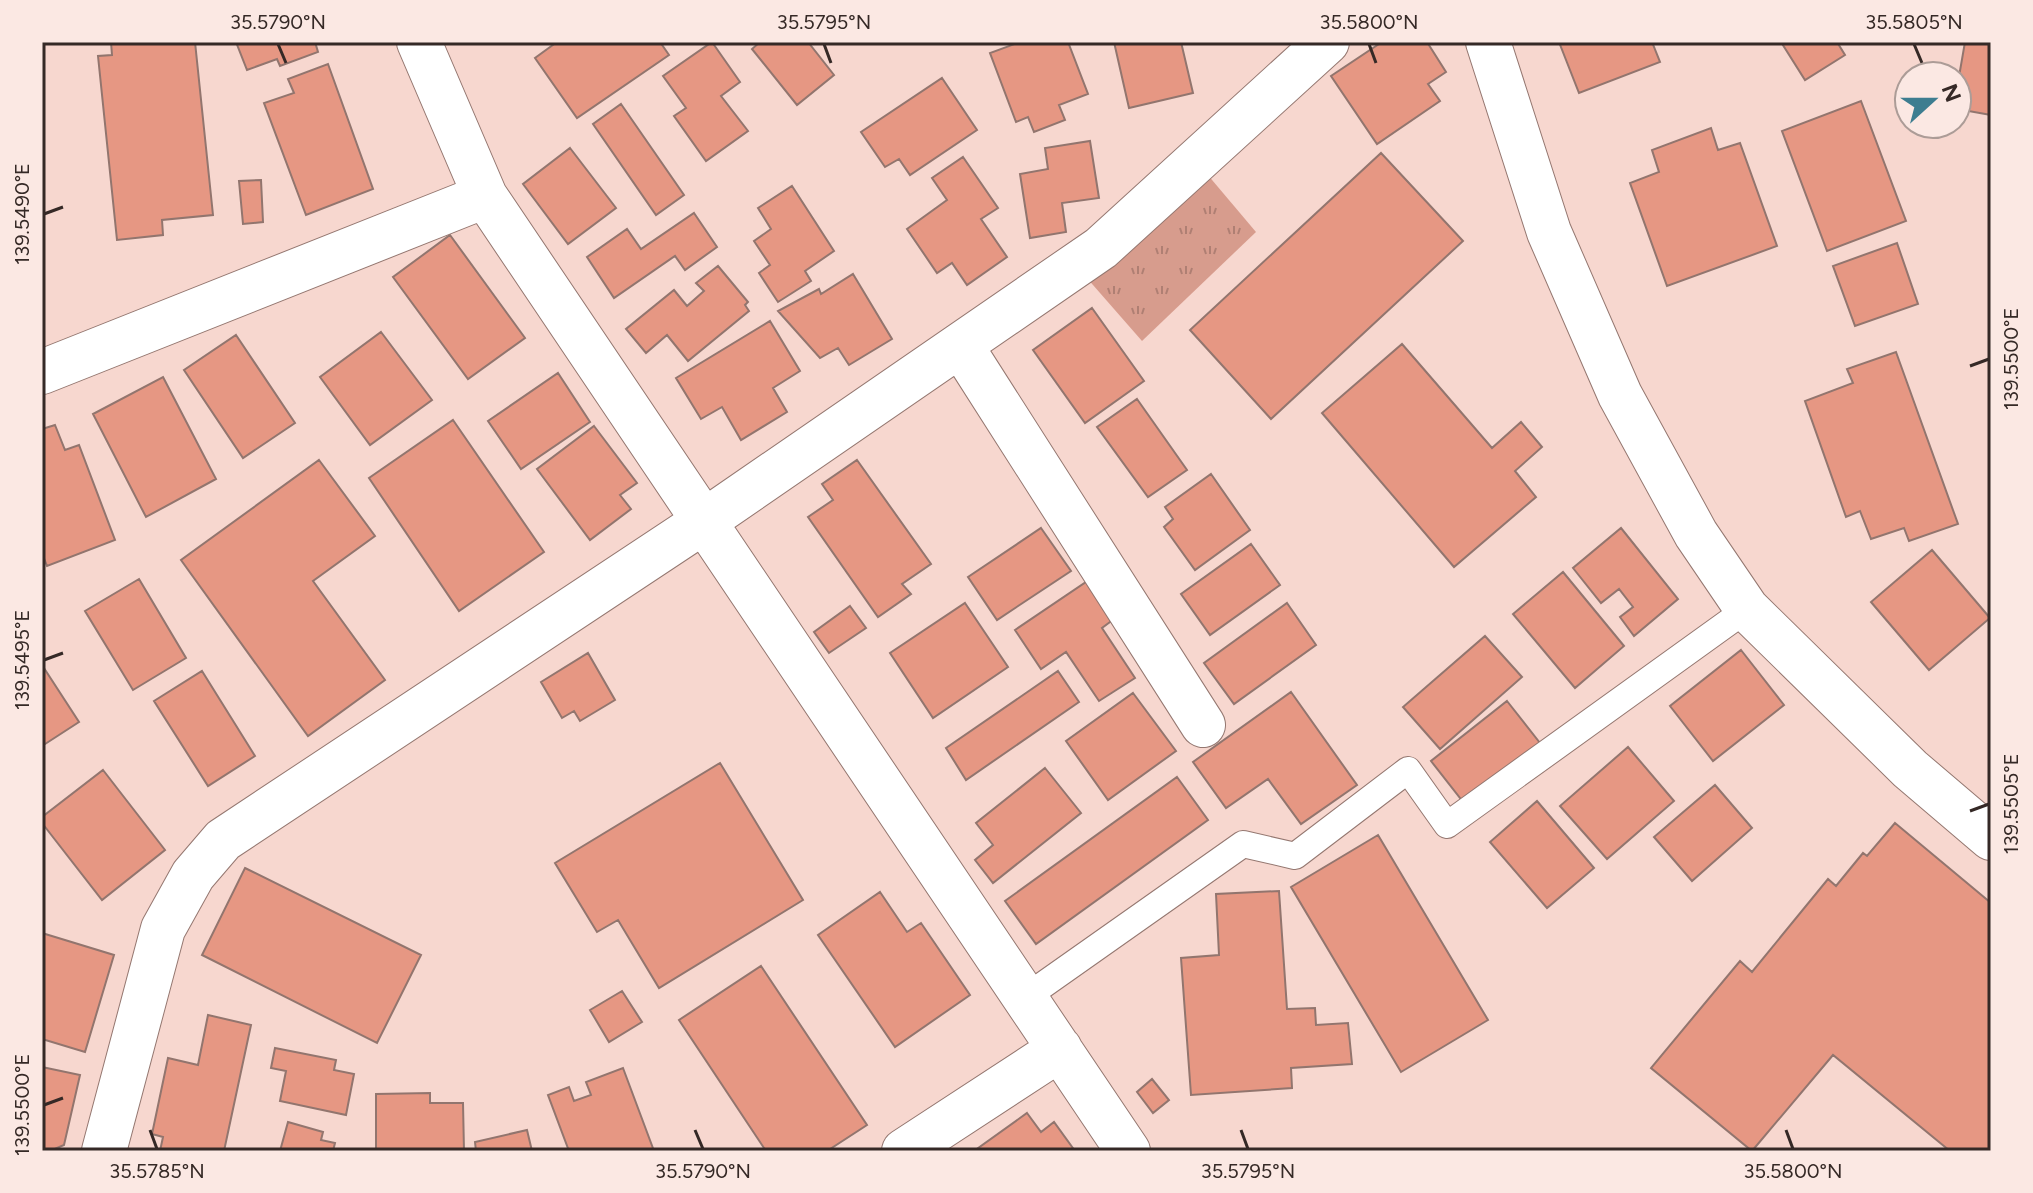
<svg xmlns="http://www.w3.org/2000/svg" width="2033" height="1193" viewBox="0 0 2033 1193" font-family="Figtree,sans-serif">
<style>
.park{fill:url(#park-tufts)}
.building{fill:#e69783;stroke:#92756e;stroke-width:2}
.lines{fill:none;stroke-linecap:round;stroke-linejoin:round}
.service-casing{stroke:#947770;stroke-width:28}
.minor-casing{stroke:#947770;stroke-width:46}
.service{stroke:#fff;stroke-width:26}
.minor{stroke:#fff;stroke-width:44}
.ticks{fill:none;stroke:#352926;stroke-width:3}
.neatline{fill:none;stroke:#352926;stroke-width:3}
.ticks-label{font-size:20px;text-anchor:middle;fill:#352926}
</style>
<defs>
<pattern id="park-tufts" width="24" height="20" patternUnits="userSpaceOnUse" patternTransform="scale(2)"><rect width="24" height="20" fill="#d79c8d"/><path d="M3 7l-1-3M5 7V3M7 7l1-3M15 17l-1-3M17 17v-4M19 17l1-3" fill="none" stroke="#af7f73"/></pattern>
</defs>
<rect width="100%" height="100%" fill="#f7d7cf"/>
<path class="park" d="M1207 174 1256 232 1142 341 1086 277Z"/>
<path class="building" d="M111 42H195L213 215 162 220 163 235 117 240 98 56 112 55Z
M236 42H315L318 52 280 66 277 59 247 70Z
M557 42H660L669 55 577 118 535 58Z
M712 42 740 82 721 96 748 131 706 161 674 116 686 108 663 76Z
M760 42H808L834 75 797 105 752 49Z
M1020 42H1068L1088 94 1059 105 1065 120 1034 132 1028 117 1016 122 990 53Z
M1114 42H1181L1193 93 1129 108Z
M1382 42H1427L1446 72 1428 84 1440 101 1377 144 1331 76Z
M1559 42H1652L1660 62 1579 93Z
M1781 42H1837L1845 55 1805 80Z
M1965 42H1991V115L1957 109V88Z
M328 64 373 189 306 215 264 103 294 93 288 79Z
M942 78 977 130 910 175 899 159 885 167 861 132Z
M1861 101 1906 221 1827 251 1782 131Z
M621 104 684 195 656 215 593 124Z
M1711 128 1718 150 1740 143 1777 246 1667 286 1630 183 1659 172 1652 150Z
M1090 141 1099 198 1062 203 1066 232 1030 238 1020 174 1048 169 1045 148Z
M570 148 616 208 568 244 523 184Z
M1381 153 1463 241 1271 419 1190 330Z
M963 157 998 208 981 219 1007 257 967 285 952 263 937 273 907 229 947 200 932 178Z
M261 180 263 222 243 224 239 181Z
M792 186 834 251 805 271 811 281 778 302 759 273 770 265 754 241 771 229 758 208Z
M694 213 717 247 685 270 675 256 614 298 587 257 627 229 641 249Z
M450 235 525 338 468 379 393 277Z
M1897 243 1918 304 1855 326 1833 266Z
M718 266 748 302 745 305 749 311 688 361 667 335 646 353 626 329 674 290 687 306 704 291 696 283Z
M853 274 892 339 849 365 838 348 820 358 778 311 819 289 821 294Z
M1092 308 1144 381 1085 423 1033 350Z
M770 321 800 371 773 388 787 412 741 440 722 407 701 419 676 378Z
M381 332 432 400 370 445 320 377Z
M236 335 295 423 243 458 184 370Z
M1402 344 1492 448 1521 422 1542 447 1515 471 1536 497 1454 567 1322 413Z
M1896 352 1958 524 1909 541 1904 528 1871 539 1860 511 1846 517 1805 401 1853 383 1847 369Z
M558 373 590 422 521 469 488 421Z
M163 377 216 479 146 517 93 414Z
M1137 399 1187 470 1148 497 1097 427Z
M453 420 544 552 459 611 369 478Z
M55 425 65 450 79 445 115 540 47 566 42 553V429Z
M594 426 637 483 620 495 631 509 590 540 537 469Z
M319 460 375 536 313 581 385 680 308 736 181 560Z
M857 460 931 564 902 584 911 594 878 617 808 517 833 500 822 484Z
M1211 474 1250 530 1195 570 1164 527 1173 519 1165 507Z
M1041 528 1071 571 997 620 968 577Z
M1621 528 1678 599 1634 636 1620 617 1633 607 1619 589 1601 603 1573 568Z
M1251 544 1280 585 1210 635 1181 594Z
M1932 550 1990 618 1929 670 1871 602Z
M1563 572 1624 646 1575 688 1513 614Z
M139 579 186 658 133 690 85 611Z
M1089 580 1114 619 1102 628 1135 678 1099 701 1066 652 1041 669 1015 630Z
M965 603 1008 667 933 718 890 653Z
M1287 603 1316 645 1234 704 1204 663Z
M850 606 866 628 829 653 814 632Z
M1485 636 1522 677 1440 749 1403 707Z
M1741 650 1784 705 1713 761 1670 706Z
M588 653 615 700 580 721 574 711 562 718 541 682Z
M42 665 79 722 42 746Z
M202 671 255 756 208 786 154 701Z
M1058 671 1079 702 966 780 946 748Z
M1291 692 1357 785 1301 824 1268 779 1226 808 1193 762Z
M1133 693 1176 751 1108 800 1066 741Z
M1507 701 1540 743 1464 803 1431 761Z
M1628 747 1674 801 1607 859 1560 806Z
M720 763 803 900 659 988 618 920 597 932 555 863Z
M1045 768 1081 813 993 883 975 860 993 845 976 823Z
M103 770 165 850 102 900 42 823V817Z
M1177 777 1208 820 1036 944 1005 901Z
M1715 785 1752 828 1692 881 1654 837Z
M1537 801 1594 868 1547 908 1490 842Z
M1895 823 1991 903V1151H1950L1833 1055 1752 1151 1651 1068 1740 961 1752 972 1828 879 1836 886 1863 853 1867 856Z
M1378 835 1488 1020 1401 1072 1291 887Z
M245 868 421 955 377 1043 202 955Z
M1279 891 1287 1009 1315 1008 1316 1025 1348 1023 1352 1064 1291 1068 1292 1088 1191 1095 1181 958 1219 955 1216 894Z
M880 892 907 932 921 923 970 995 895 1047 818 935Z
M42 933 114 955 85 1052 42 1039Z
M761 966 867 1125 827 1151H766L679 1020Z
M622 991 642 1022 609 1042 590 1010Z
M208 1015 251 1025 224 1151H160L163 1137 152 1134 168 1058 198 1065Z
M275 1048 336 1060 334 1070 354 1074 346 1115 280 1101 286 1071 271 1068Z
M42 1067 80 1075 64 1145 50 1151H42Z
M623 1068 654 1151H569L548 1095 569 1087 574 1101 591 1095 586 1082Z
M1152 1079 1169 1100 1153 1113 1137 1092Z
M430 1093V1103H463L464 1151H376V1094Z
M1027 1113 1041 1132 1054 1122 1075 1151H974Z
M288 1122 323 1132 321 1140 335 1143 333 1151H280Z
M527 1130 532 1151H476L475 1142Z"/>
<g class="lines">
<g class="service-casing">
<path id="service" d="M1026 997 1243 844 1295 856 1408 770 1447 825 1747 609"/>
</g>
<g class="minor-casing">
<path id="minor" d="M419 42 485 196 1128 1151
M1488 42 1549 232 1620 395 1696 534 1747 609 1910 769 1991 838
M961 346 1203 725
M42 372 485 196
M104 1151 163 929 193 875 223 840 703 522 1101 248 1327 42
M904 1151 1060 1049"/>
</g>
<use href="#service" class="service"/>
<use href="#minor" class="minor"/>
</g>
<path class="ticks" d="M278 44 286 63M824 44 831 63M1369 44 1376 63M1914 44 1922 63M44 214 63 207M1970 366 1989 359M44 660 63 653M1970 811 1989 804M44 1105 63 1098M150 1130 157 1149M695 1130 703 1149M1241 1130 1248 1149M1786 1130 1793 1149"/>
<rect width="2033" height="1193" fill="none" stroke="#fbe8e3" stroke-width="88"/>
<g transform="translate(1933 100) rotate(69)"><circle r="38" fill="#fbe8e3" stroke="#ac9c97" stroke-width="2"/>
<path d="M0-6L14 30L0 20L-14 30Z" fill="#3d7d90"/>
<text y="-12" font-size="22" font-weight="bold" text-anchor="middle" fill="#352926">N</text>
</g>
<rect x="44" y="44" width="1945" height="1105" class="neatline"/>
<g class="ticks-label">
<text x="278" y="29">35.5790°N</text>
<text x="824" y="29">35.5795°N</text>
<text x="1369" y="29">35.5800°N</text>
<text x="1914" y="29">35.5805°N</text>
<text transform="translate(22 214) rotate(-90)" y="7">139.5490°E</text>
<text transform="translate(2011 359) rotate(-90)" y="7">139.5500°E</text>
<text transform="translate(22 660) rotate(-90)" y="7">139.5495°E</text>
<text transform="translate(2011 804) rotate(-90)" y="7">139.5505°E</text>
<text transform="translate(22 1105) rotate(-90)" y="7">139.5500°E</text>
<text x="157" y="1178">35.5785°N</text>
<text x="703" y="1178">35.5790°N</text>
<text x="1248" y="1178">35.5795°N</text>
<text x="1793" y="1178">35.5800°N</text>
</g>
</svg>
